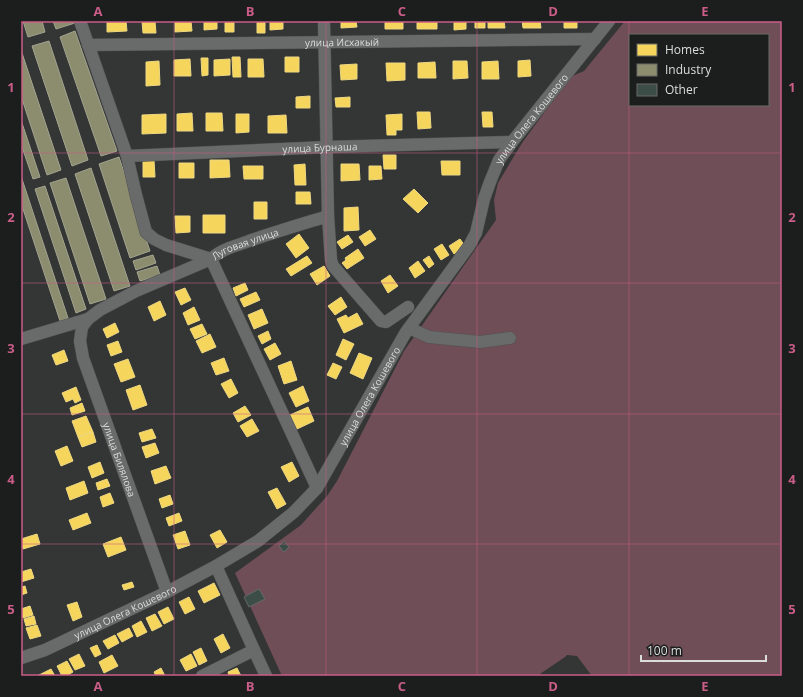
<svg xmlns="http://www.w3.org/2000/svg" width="803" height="697" viewBox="0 0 803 697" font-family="'Open Sans',sans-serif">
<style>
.green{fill:#6f4e58;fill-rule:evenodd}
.homes{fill:#f6d55c;stroke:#eed782}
.industry{fill:#8c8c6e;stroke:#a3a48f}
.building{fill:#3c4d48;stroke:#676969}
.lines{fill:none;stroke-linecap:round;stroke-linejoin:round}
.minor-casing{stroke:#515352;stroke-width:13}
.minor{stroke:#696a6a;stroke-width:12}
.grid{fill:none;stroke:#ca5d88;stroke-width:1;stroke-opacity:0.55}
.labels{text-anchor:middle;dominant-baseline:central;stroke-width:4;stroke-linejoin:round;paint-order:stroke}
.street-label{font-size:10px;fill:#dadddc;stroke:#1c1e1d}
.neatline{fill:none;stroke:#ca5d88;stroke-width:1.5}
.grid-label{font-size:13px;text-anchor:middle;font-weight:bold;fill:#ca5d88}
</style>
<rect width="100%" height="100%" fill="#333635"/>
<path class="green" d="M625 21H782V676H592L577 656 567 655 565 657 537 676H282L235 573 301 525 327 496 337 481 404 351 496 220 494 200 498 183 522 143 570 77 584 71ZM630 35H768V105H630Z"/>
<path class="homes" d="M107 21H126L127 31 107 32Z
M142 21H155L156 33H143Z
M175 21H191L192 31 175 32Z
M204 21H217V29L204 30Z
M225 21H234V32H225Z
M257 21H265V33H257Z
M270 21H283V29L270 30Z
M341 21H356L357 27 341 28Z
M385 21H403V29H385Z
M417 21H437V29H417Z
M454 21H471L466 22V29L454 30Z
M475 21H485V28H475Z
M488 21H504L505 28H488Z
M522 21H540L541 28H523Z
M564 21H577V28H564Z
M232 57H240L241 77H233Z
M285 57H299V72H285Z
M201 58H208V75L202 76Z
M190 59 191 76H174V60Z
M230 59V75L214 76V60Z
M248 59H263L264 77H248Z
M530 60 531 76 518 77V61Z
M159 61 160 85 146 86V62Z
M453 61H467L468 78 453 79Z
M498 61 499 79H482V62Z
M435 62 436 78H418V63Z
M386 63H405V80L387 81Z
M357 64V79L341 80 340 65Z
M310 96V108H296V97Z
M350 97V107H336L335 98Z
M417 112H430L431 128 418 129Z
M482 112H492L493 127H483Z
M192 113 193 131H177V114Z
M206 113H222L223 131H206Z
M166 114V133L142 134V115Z
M236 114H249V132L236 133Z
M402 114V130H396V135H387L386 115Z
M286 115 287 133H268V116Z
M383 155H396V169H384Z
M143 160H154L155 177H143Z
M210 160H229L230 177 210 178Z
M441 161H460V175H442Z
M179 163H194V178H179Z
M305 164 306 185H295L294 165Z
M341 164H359L360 180 341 181Z
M243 166H263V179H244Z
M369 166H381L382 179 369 180Z
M414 189 428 203 418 213 403 199Z
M296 192H310L311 204H296Z
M254 202H267V219H254Z
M358 207 359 230 344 231V208Z
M203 215H225V233H203Z
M175 216H190V232L176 233Z
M370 230 376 239 365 246 359 237Z
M299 234 309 248 296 258 286 244Z
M348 235 353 242 342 249 337 242Z
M460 239 465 246 454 254 449 246Z
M442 244 449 255 441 260 434 249Z
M358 249 364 258 347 269 342 263 346 260 345 258Z
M307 256 312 263 291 276 286 269Z
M429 256 434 264 429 268 423 260Z
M418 261 425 271 415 278 409 268Z
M324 266 330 276 317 285 310 274Z
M390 275 398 286 388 293 381 281Z
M245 283 248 290 236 296 233 288Z
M185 288 191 300 181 305 175 292Z
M256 292 260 300 244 307 240 299Z
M341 297 347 307 335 315 328 306Z
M160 301 166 315 154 321 148 307Z
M194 307 200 320 188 325 183 313Z
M262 309 268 323 254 329 248 315Z
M357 313 363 324 344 333 337 319 346 315 348 318Z
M115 323 119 332 107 338 103 329Z
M202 324 207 334 195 339 190 329Z
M268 331 271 339 262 344 258 336Z
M210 334 216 347 202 353 196 341Z
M343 339 354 344 346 360 336 355Z
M118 341 122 352 111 356 107 345Z
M275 343 281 354 270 360 264 349Z
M64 350 68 361 56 365 52 355Z
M359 353 372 358 363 379 350 373Z
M224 358 229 371 216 375 211 363Z
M128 359 135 377 121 382 114 364Z
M291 361 297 380 284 384 278 366Z
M333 363 342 367 336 379 327 375Z
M231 379 238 393 229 398 221 384Z
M140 385 147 405 133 410 126 390Z
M303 386 309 401 296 407 289 393Z
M76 387 81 400 75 403 73 399 66 402 62 393Z
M82 403 85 411 72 415 70 408Z
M245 406 251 415 238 422 233 413Z
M308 407 314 421 297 429 290 415Z
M86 416 93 432 78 437 72 421Z
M252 419 259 431 247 437 240 426Z
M152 429 156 438 142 442 139 433Z
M93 432 96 442 82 447 78 437Z
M155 443 159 453 146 458 142 447Z
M67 446 73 461 61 466 55 451Z
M100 462 104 473 92 478 88 467Z
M292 462 299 476 289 482 281 467Z
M166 466 171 478 155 484 151 471Z
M107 479 110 486 98 490 96 483Z
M84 481 88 493 70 500 66 488Z
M277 488 286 504 277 509 268 492Z
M110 493 114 503 103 507 100 497Z
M170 495 173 504 162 508 159 499Z
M87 513 91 523 73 530 69 520Z
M179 513 182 521 169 526 166 518Z
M220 530 227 542 217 548 210 535Z
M185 531 190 545 178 549 173 535Z
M37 534 40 544 23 549 21 539Z
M121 537 126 550 108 557 103 544Z
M31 569 34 578 21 582V572Z
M132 582 134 587 124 590 122 585Z
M214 583 220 595 204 603 198 591Z
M25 586 27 593 21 595V587Z
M189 597 195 609 185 614 179 602Z
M77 602 82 617 73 621 67 605Z
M30 606 33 615 23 618 21 609Z
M168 607 174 619 164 624 158 612Z
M155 614 162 626 152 631 146 618Z
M34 616 36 624 26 626 24 619Z
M141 621 147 632 137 637 132 626Z
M37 625 41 636 30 639 26 628Z
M129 628 133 636 122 642 117 634Z
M223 634 230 648 221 653 214 639Z
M115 635 119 643 108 649 103 641Z
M97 645 101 654 95 657 90 648Z
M201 648 207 661 199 665 193 652Z
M79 654 85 666 75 670 69 659Z
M191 654 197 666 186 671 180 660Z
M112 655 118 666 104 673 99 662Z
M67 661 73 672 66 676H62L57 666Z
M161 668 165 676H156L154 672Z
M237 668 241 676H229L228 672Z
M51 669 55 676H37Z"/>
<path class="industry" d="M23 21H42L45 32 28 37Z
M53 21H74L75 23 56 29Z
M75 31 117 151 101 156 60 37Z
M49 41 88 160 72 166 32 46Z
M21 50 61 170 47 175 21 96Z
M21 120 40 177 33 179 21 144Z
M119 157 150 251 130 258 99 164Z
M91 168 130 286 114 291 75 174Z
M21 176 68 318 60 321 21 203Z
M66 178 106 299 90 304 50 183Z
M45 186 86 309 76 313 35 189Z
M153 255 156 263 136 270 133 261Z
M157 266 160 275 140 281 137 272Z"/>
<path class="building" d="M284 541 289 547 284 552 279 546Z
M259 589 265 599 249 607 244 597Z"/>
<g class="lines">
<g class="minor-casing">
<g id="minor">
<path id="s1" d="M80 21 127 156 136 195 146 232 154 239 166 245 211 259 136 291 100 310 88 319 82 327 80 341 83 358 167 592"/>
<path d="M324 21 328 216 331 260 333 266 381 321 386 322 408 307"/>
<path id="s2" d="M88 45 595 39"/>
<path id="s3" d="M127 156 327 147 512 142"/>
<path d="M409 328 429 337 480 342 510 338"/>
<path d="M21 339 88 319"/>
<path id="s4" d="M317 488 211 259C221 249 236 246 249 241 275 232 302 224 328 216"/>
<path d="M254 650 266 676"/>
<path id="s5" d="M21 658 45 650 167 592 216 566 258 541 294 512 317 488 406 332 469 246 476 233 484 199 490 182 499 160 512 142 609 21"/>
<path d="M202 676 254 650 216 566"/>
</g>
</g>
<use href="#minor" class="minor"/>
</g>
<path class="grid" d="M174 21V676M326 21V676M477 21V676M629 21V676M21 153H782M21 283H782M21 414H782M21 544H782"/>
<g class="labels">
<g class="street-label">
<text stroke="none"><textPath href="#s2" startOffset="254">улица Исхакый</textPath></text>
<text stroke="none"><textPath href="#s5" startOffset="774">улица Олега Кошевого</textPath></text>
<text stroke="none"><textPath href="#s3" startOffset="193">улица Бурнаша</textPath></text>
<text stroke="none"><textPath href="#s4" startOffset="290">Луговая улица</textPath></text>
<text stroke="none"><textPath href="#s5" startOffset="450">улица Олега Кошевого</textPath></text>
<text stroke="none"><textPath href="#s1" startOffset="579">улица Билялова</textPath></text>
<text stroke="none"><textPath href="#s5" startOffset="114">улица Олега Кошевого</textPath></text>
</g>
</g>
<rect width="803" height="697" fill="none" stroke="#1c1e1d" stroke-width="44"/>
<rect x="629" y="34" width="140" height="72" fill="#1c1e1d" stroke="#686a69"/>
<rect x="637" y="44" width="20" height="12" fill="#f6d55c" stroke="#686a69"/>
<text x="665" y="54" font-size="12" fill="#dadddc">Homes</text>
<rect x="637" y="64" width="20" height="12" fill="#8c8c6e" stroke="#686a69"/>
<text x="665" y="74" font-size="12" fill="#dadddc">Industry</text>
<rect x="637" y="84" width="20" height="12" fill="#3c4d48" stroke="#686a69"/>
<text x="665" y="94" font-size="12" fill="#dadddc">Other</text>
<path d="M641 655v6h125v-6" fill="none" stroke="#dadddc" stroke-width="2"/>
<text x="647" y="655" font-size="12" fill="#dadddc" stroke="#1c1e1d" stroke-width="3" paint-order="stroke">100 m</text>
<rect x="22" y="22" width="759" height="653" class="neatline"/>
<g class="grid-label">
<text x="98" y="16">A</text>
<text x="250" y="16">B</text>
<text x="402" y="16">C</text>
<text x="553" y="16">D</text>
<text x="705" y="16">E</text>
<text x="11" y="92">1</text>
<text x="792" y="92">1</text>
<text x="11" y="222">2</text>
<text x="792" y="222">2</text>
<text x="11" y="353">3</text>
<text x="792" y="353">3</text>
<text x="11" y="484">4</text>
<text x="792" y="484">4</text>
<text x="11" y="614">5</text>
<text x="792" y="614">5</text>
<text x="98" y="691">A</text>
<text x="250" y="691">B</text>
<text x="402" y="691">C</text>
<text x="553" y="691">D</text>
<text x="705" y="691">E</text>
</g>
</svg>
